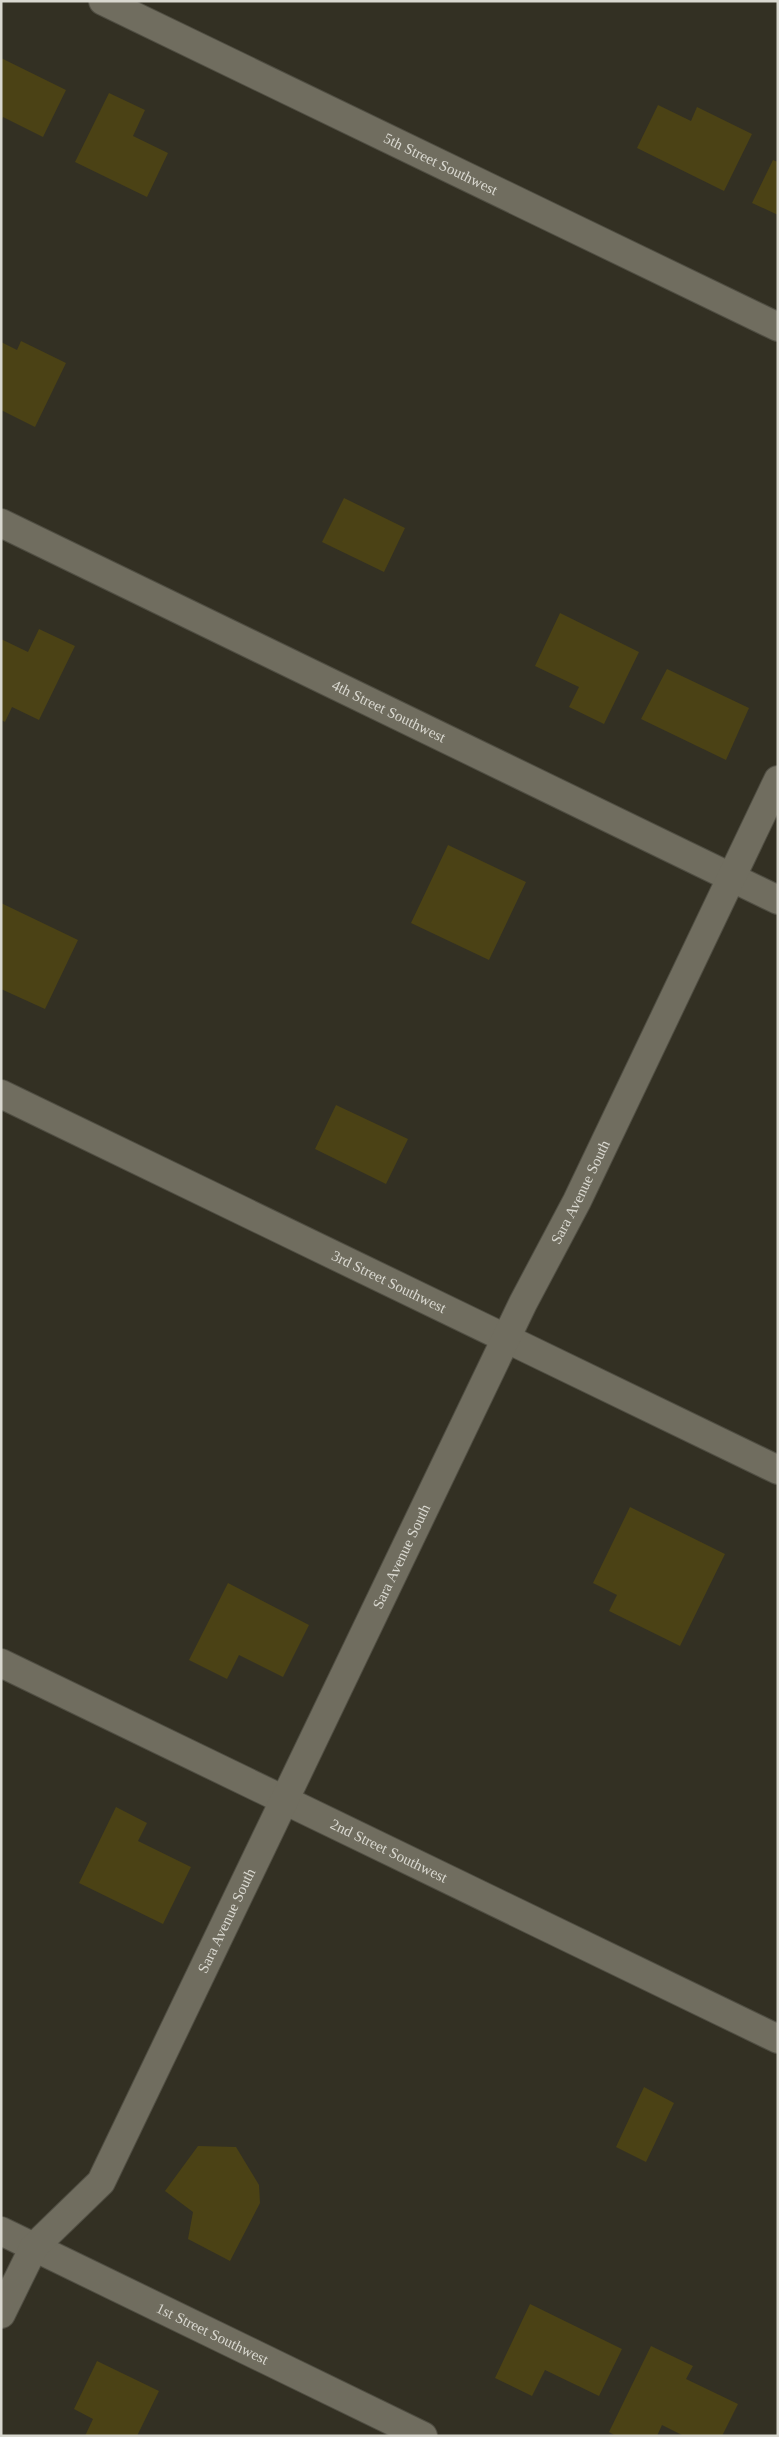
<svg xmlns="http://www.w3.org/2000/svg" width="779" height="2437" viewBox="0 0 779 2437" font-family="Georgia,serif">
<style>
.building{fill:#4b4215}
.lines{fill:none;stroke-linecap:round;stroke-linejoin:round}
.street-casing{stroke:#504e43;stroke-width:30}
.street{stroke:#706d5f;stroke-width:28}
.labels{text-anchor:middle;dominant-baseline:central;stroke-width:4.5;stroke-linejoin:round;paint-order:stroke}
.street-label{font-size:15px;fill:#d9d8d0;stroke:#29261a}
</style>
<rect width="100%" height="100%" fill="#333023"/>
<path class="building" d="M1 58 66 90 43 137 3 117 1 121Z
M109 93 145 110 133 136 168 153 147 197 75 162Z
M658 105 691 121 697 107 752 134 724 191 637 148Z
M773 160 778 162V215L752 203Z
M21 341 66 363 35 427 1 410V342L17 350Z
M344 498 405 528 384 572 322 542Z
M560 613 639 652 604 724 569 707 579 687 535 666Z
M39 629 75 646 39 720 12 707 5 722 1 720V639L28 652Z
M667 669 749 708 726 760 641 719Z
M448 845 526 882 489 960 411 923Z
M1 903 78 940 45 1009 1 989Z
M336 1105 408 1139 386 1184 315 1149Z
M630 1507 725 1554 680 1646 609 1611 617 1595 593 1583Z
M228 1583 309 1625 283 1677 239 1655 227 1679 189 1660Z
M116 1807 147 1823 138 1841 191 1867 163 1924 79 1883Z
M644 2087 674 2103 646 2162 616 2147Z
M198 2146 236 2147 259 2185 260 2203 230 2261 188 2239 193 2212 165 2191Z
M530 2304 622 2349 599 2396 545 2370 532 2396 495 2378Z
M651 2346 693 2366 686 2379 738 2404 722 2436H684L662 2425 657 2436H616L609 2432Z
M97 2361 159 2391 137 2436H85L93 2419 74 2409Z"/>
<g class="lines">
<g class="street-casing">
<g id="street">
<path id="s1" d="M103 1 778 327"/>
<path id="s2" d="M1 523 778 900"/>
<path id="s3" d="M1 1094 778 1470"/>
<path id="s4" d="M1 1663 778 2039"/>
<path id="s5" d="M1 2231 423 2436"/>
<path id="s6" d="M1 2314 34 2247 101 2182 523 1303 577 1201 778 780"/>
</g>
</g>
<use href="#street" class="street"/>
</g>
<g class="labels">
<g class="street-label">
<text stroke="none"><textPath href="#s1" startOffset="375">5th Street Southwest</textPath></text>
<text stroke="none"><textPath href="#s2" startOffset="431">4th Street Southwest</textPath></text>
<text stroke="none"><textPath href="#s6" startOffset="1268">Sara Avenue South</textPath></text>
<text stroke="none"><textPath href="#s3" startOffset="431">3rd Street Southwest</textPath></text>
<text stroke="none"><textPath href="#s6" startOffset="862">Sara Avenue South</textPath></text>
<text stroke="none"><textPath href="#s4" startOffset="431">2nd Street Southwest</textPath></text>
<text stroke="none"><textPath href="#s6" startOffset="458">Sara Avenue South</textPath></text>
<text stroke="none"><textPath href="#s5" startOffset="235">1st Street Southwest</textPath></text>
</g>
</g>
<rect width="779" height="2437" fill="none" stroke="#d9d8d0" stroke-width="5"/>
</svg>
